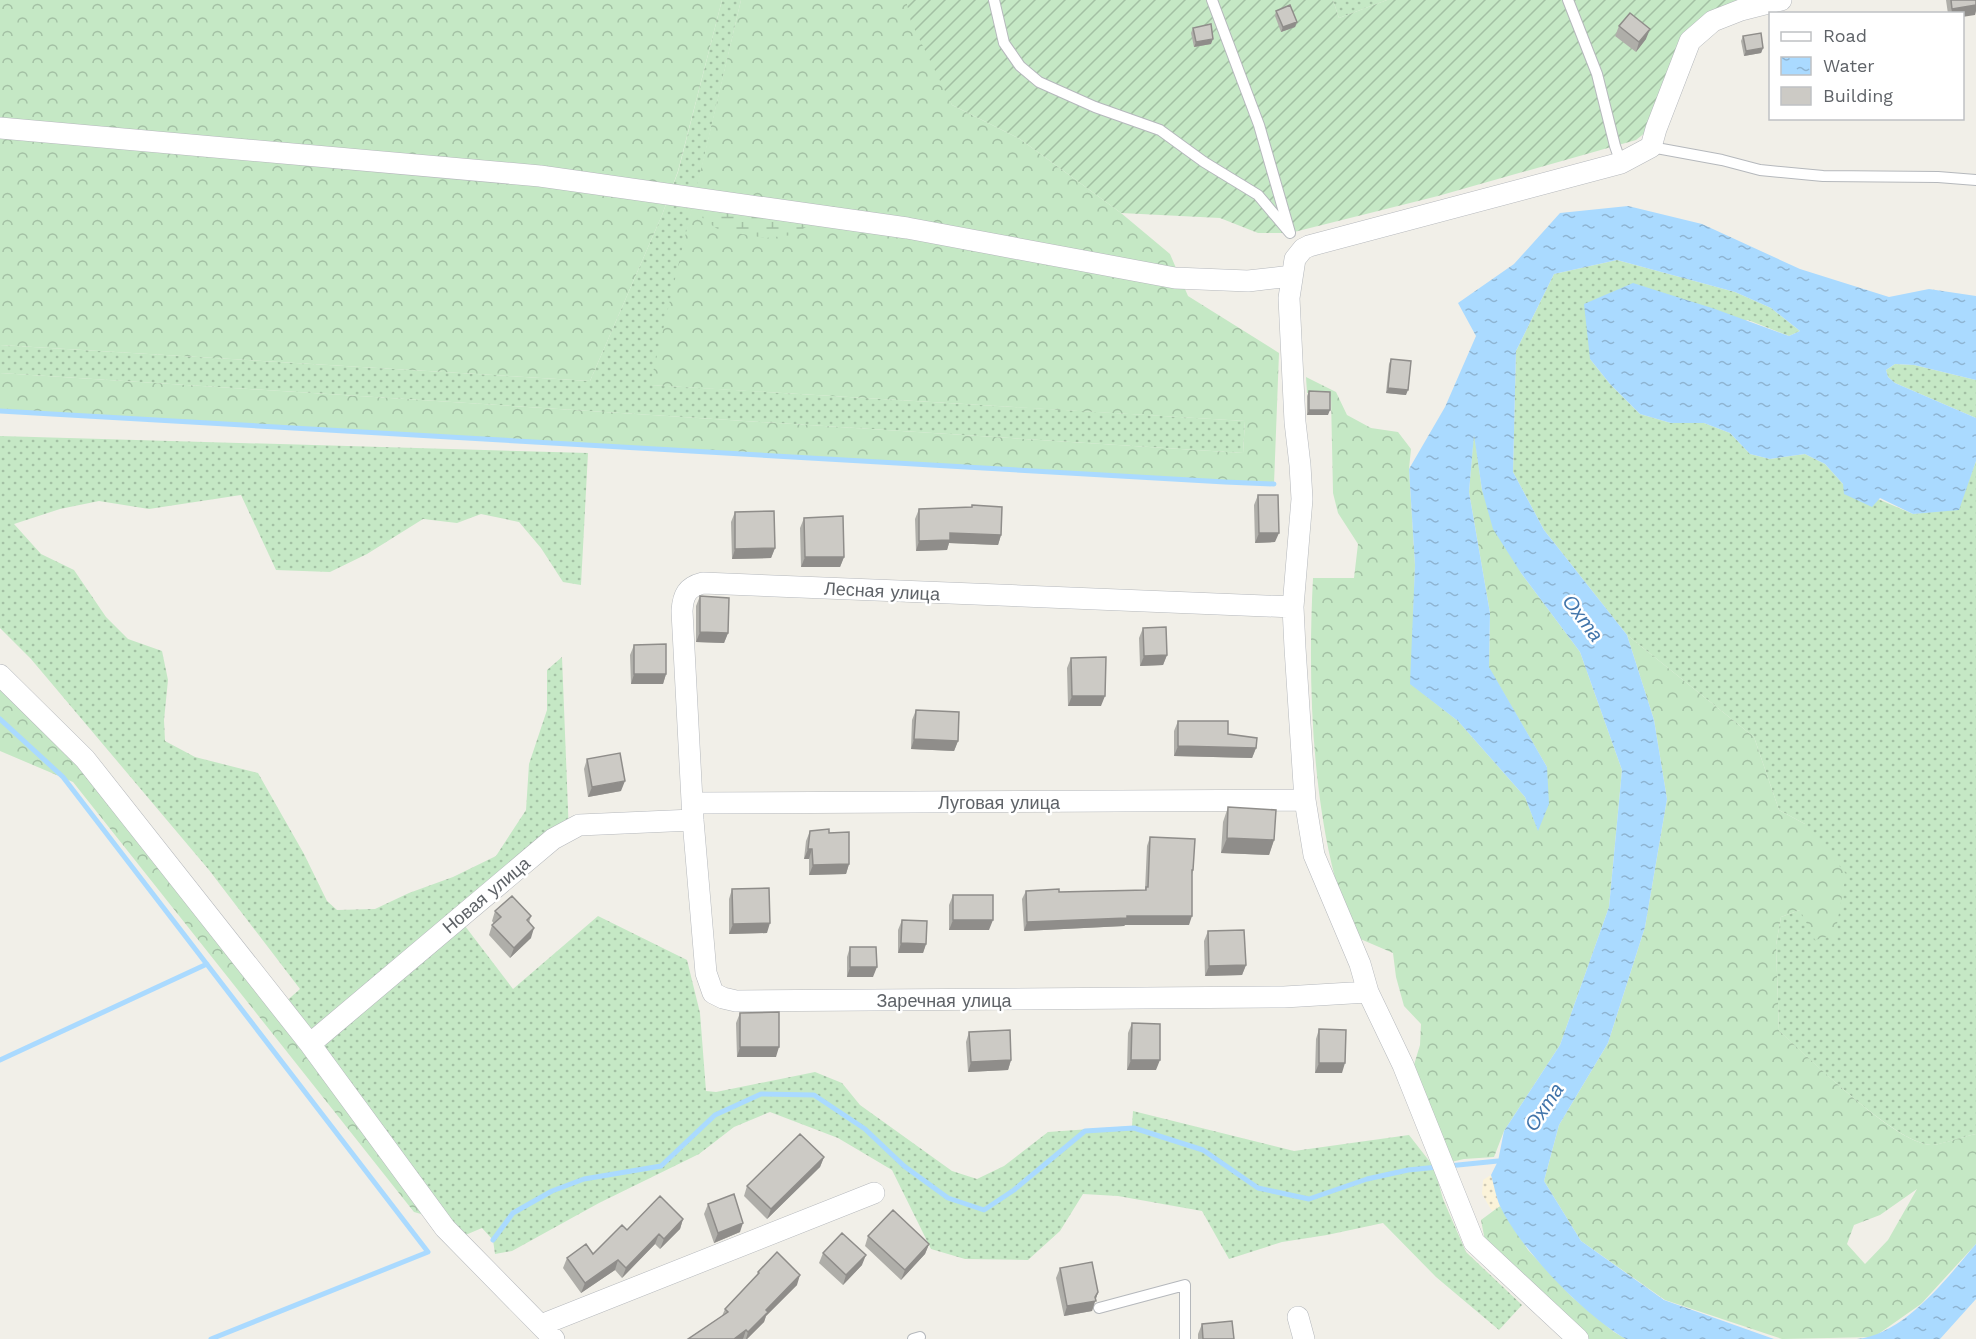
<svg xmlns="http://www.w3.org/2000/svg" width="1976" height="1339" viewBox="0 0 1976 1339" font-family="'Work Sans',sans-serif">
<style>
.grass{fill:url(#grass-dots)}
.forest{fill:url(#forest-crowns);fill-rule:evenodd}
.wetland{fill:url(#wetland-marsh)}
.sand{fill:url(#sand-dots)}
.garden{fill:url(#garden-furrows)}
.water{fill:url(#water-ripples)}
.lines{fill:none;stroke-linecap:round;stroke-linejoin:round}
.stream{stroke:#aadaff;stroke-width:5}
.service-casing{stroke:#b5b8bc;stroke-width:12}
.minor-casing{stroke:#b5b8bc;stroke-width:22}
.service{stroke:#fff;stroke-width:10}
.minor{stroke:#fff;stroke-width:21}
.wall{fill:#afaea9}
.shaded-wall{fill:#8f8d8a}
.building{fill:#cccac5;stroke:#8f8d8a;stroke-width:1.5}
.labels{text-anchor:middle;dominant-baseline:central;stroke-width:5;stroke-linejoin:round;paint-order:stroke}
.street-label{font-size:18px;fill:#5f6368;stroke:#fff}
.water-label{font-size:20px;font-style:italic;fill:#4174aa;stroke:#fff}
</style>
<defs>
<pattern id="grass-dots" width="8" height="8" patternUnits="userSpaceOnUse" patternTransform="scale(1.5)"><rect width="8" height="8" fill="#c5e8c5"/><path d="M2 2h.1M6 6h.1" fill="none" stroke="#a3c0a4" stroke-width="1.8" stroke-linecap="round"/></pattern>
<pattern id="forest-crowns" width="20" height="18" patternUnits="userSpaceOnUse" patternTransform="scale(1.5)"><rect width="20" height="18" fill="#c5e8c5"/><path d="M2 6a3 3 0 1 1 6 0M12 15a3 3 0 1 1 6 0" fill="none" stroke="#a3c0a4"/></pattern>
<pattern id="wetland-marsh" width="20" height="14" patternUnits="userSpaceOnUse" patternTransform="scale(1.5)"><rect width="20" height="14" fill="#c5e8c5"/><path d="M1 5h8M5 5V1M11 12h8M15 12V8" fill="none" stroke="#a3c0a4"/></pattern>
<pattern id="sand-dots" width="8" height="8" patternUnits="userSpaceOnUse" patternTransform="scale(1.5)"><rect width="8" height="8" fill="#fbf3d9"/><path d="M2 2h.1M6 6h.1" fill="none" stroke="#cec8b4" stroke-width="1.8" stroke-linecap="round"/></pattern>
<pattern id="garden-furrows" width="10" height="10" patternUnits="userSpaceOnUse" patternTransform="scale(1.5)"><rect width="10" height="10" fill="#c5e8c5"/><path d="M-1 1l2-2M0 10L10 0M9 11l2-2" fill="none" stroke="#a3c0a4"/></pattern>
<pattern id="water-ripples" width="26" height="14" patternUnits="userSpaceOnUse" patternTransform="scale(1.5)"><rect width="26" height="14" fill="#aadaff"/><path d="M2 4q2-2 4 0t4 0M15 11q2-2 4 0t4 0" fill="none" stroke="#8eb4d2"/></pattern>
</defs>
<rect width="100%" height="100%" fill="#f1efe8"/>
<path class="grass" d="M722 0H741L651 385 1245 421 1243 453 0 373V345L590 381 662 215 678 172Z
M1333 0H1387L1339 18Z
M1617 260 1735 292 1771 308 1800 331 1789 336 1748 320 1590 359 1610 384 1640 414 1671 423H1704L1730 433 1750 454 1770 459 1805 454 1825 464 1843 484 1913 514 1958 509 1976 461V1134C1965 1136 1941 1145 1931 1145 1895 1143 1808 1057 1779 1031L1776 945 1781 917 1800 910 1805 824 1779 810 1754 737 1627 635 1544 530 1513 472 1516 351 1554 274Z
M1895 364 1914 365 1976 380V418L1895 383 1888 377 1886 370Z
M0 436 588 453 581 585 563 582 541 548 519 522 481 514 457 523 423 519 367 554 330 572 276 570 241 495 149 509 99 501 60 509 14 524 41 554 74 570 106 617 128 639 162 651 168 680 164 720 165 741 195 757 258 773 304 854 327 901 337 910 375 909 409 893 453 877 496 856 526 810 529 764 547 710V670L562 657 569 835 465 926 513 989 598 916 687 960 700 1013 706 1091 716 1092 815 1072 842 1083 860 1105 952 1171 977 1179 1004 1166 1048 1132 1132 1126 1133 1111 1294 1151 1409 1135 1434 1167 1443 1199 1466 1252 1522 1305 1499 1330 1436 1277 1383 1223 1327 1235 1282 1242 1229 1259 1202 1211 1118 1196 1083 1194 1060 1231 1028 1260 965 1259 931 1249 892 1170 838 1138 770 1112 734 1127 699 1154 599 1203 512 1251 495 1254 493 1240 482 1228 456 1239 451 1218 310 1044 282 1005 300 989 209 870 31 659 0 628Z"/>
<path class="forest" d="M0 0H722L678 171 662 215 590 381 0 345Z
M741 0H909L952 105 1020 139 1121 213 1170 254 1188 296 1279 353 1274 484 1225 482C817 455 408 438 0 411V373L1243 453 1245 421 650 385Z
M1306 377 1336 392 1347 415 1371 428 1398 432 1411 449 1409 469 1415 565 1411 684 1458 721 1525 797 1538 830 1547 767 1489 668 1490 613 1469 492 1474 432 1482 490 1521 573 1580 652 1622 770 1609 907 1560 1045 1504 1131 1494 1157 1464 1159 1451 1162 1413 1068 1420 1045 1421 1024 1404 1006 1396 977 1393 953 1358 938C1351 918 1340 898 1335 878 1311 784 1308 674 1313 578H1354L1358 544 1338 513 1333 493 1331 397 1328 393H1307Z
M1627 635 1754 737 1779 810 1805 824 1846 874 1835 935 1815 940 1800 910 1781 917 1776 945 1779 1031C1809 1057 1894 1143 1931 1145 1940 1145 1965 1136 1976 1134V1244L1921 1304 1874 1337 1782 1339 1665 1300 1581 1241 1544 1181 1559 1125 1608 1043 1645 927 1667 799 1654 720ZM1917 1189 1888 1240 1865 1264 1847 1244 1854 1225 1880 1215Z
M0 686 81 765 203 920 423 1208 421 1214 414 1212 410 1207 73 782 0 751Z
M1500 1206 1528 1250 1572 1297 1614 1332 1626 1339H1588L1485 1241 1481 1220Z"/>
<path class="wetland" d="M699 208 793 216 806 227 793 235 765 238 719 230 703 219Z"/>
<path class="sand" d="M1491 1175 1500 1206 1492 1211 1482 1194 1483 1180Z"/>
<path class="garden" d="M906 0H1333L1339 18 1387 0H1748L1704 18 1646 132 1636 140 1438 196 1290 233H1258L1220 218 1121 213 1020 139 952 105 911 22Z"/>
<path class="water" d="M1628 206 1702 224 1800 269 1889 297 1929 289 1976 296V380L1914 365 1895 364 1886 370 1888 377 1895 383 1976 418V461L1959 510 1913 514 1880 498 1872 507 1844 494 1843 484 1825 464 1805 454 1770 459 1750 454 1730 433 1704 423H1671L1640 414 1610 384 1590 359 1584 304 1633 283 1715 309 1789 336 1800 331 1771 308 1735 292 1617 260 1554 274 1516 351 1513 472 1544 530 1627 635 1654 720 1667 799 1645 927 1608 1043 1559 1125 1544 1181 1581 1241 1664 1300 1774 1339H1626C1585 1316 1520 1249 1500 1206 1496 1197 1494 1185 1491 1175L1498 1161 1504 1131 1560 1045 1609 907 1622 770 1580 652 1521 573 1493 529 1482 490 1474 435 1469 492 1490 613 1489 667 1547 767 1549 804 1538 831 1525 797 1458 721 1410 684 1415 565 1409 469 1445 407 1476 336 1458 303 1514 264 1560 213Z
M1976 1244V1299L1940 1339H1857C1905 1334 1946 1279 1976 1244Z"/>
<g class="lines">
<path class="stream" d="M0 411C408 438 817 455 1225 482L1274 484
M0 719 63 777 428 1252 211 1339
M0 1060 207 964
M1448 1166 1498 1161
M493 1240 513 1213 552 1191 584 1179 661 1166 715 1115 761 1094 814 1095 865 1129 904 1166 948 1198 984 1210 1014 1190 1085 1131 1134 1128 1203 1150 1258 1188 1309 1199 1367 1179 1408 1170 1438 1167"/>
<g class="service-casing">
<path id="service" d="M994 0 1004 43 1020 66 1039 82 1095 107 1160 130 1204 162 1258 195 1290 233 1259 125 1212 0
M1568 0 1597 74 1615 146 1621 163
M1651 147 1722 160 1760 170 1823 176 1938 177 1976 180
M1099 1308 1185 1285V1339
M913 1339 920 1337"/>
</g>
<g class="minor-casing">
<path id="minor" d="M0 128 540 176 907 228 1175 278 1248 281 1292 276
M1293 607 703 583C687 587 683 595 682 611L693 820 706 973 713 993 723 998 736 1001 1284 997 1368 992
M0 675 85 759 310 1044 445 1228 554 1339
M693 803 1305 800
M310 1044 553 839 579 825 693 820
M1298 1317 1304 1339
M541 1325 874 1193
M1578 1339 1474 1242 1403 1065 1368 992 1360 964 1314 855 1305 800 1295 648 1293 607 1302 499 1300 465 1295 422 1289 298 1295 259 1303 249 1309 246 1621 163 1651 147 1656 129 1690 41 1713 21 1741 10 1781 0"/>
</g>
<use href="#service" class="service"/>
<use href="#minor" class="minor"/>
</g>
<path class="wall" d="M1946 0H1976L1975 15 1962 14H1948Z
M1276 11 1297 22 1295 27 1281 32 1275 16Z
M1619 26 1646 39 1636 52 1615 36Z
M1193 28 1211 44 1194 47 1191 33Z
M1743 36 1763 48 1761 53 1744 56 1741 41Z
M1391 359 1406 395 1386 393 1389 364Z
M1309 391 1328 415H1307V396Z
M1258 495 1275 542 1255 543 1254 505Z
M972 505 1001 535 998 545 949 543 947 550 916 551 915 519 919 509 972 507Z
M735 512 775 548 771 558 732 559 731 522Z
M804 518 844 557 840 567H801L800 528Z
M700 596 728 633 724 643 696 642V606Z
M1143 628 1167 655 1163 665 1140 666 1139 638Z
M634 645 666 674 663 684H631L630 655Z
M1071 658 1101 706H1068L1067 668Z
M916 710 958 741 954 751 911 749 912 720Z
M1178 721 1228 734 1256 748 1252 758 1174 756V731Z
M587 759 621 791 588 797 584 769Z
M1228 807 1274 840 1269 855 1221 853 1223 822Z
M810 831 849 864 846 874 809 875V859H804L806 841Z
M1150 837 1193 870 1192 875 1189 925H1125L1124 926 1024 931 1022 899 1026 891 1059 892 1145 890 1147 846Z
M732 889 767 933 729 934V899Z
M953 895 989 930H949V905Z
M495 911 531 916 529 923 531 938 510 958 489 935 492 925 494 924 492 921Z
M902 920 926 944 923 953H898V930Z
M1208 931 1246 965 1242 975 1205 976 1204 941Z
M850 947 873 977H847V957Z
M740 1013 776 1057H737L736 1023Z
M1132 1023 1156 1070H1127L1128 1033Z
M1319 1029 1342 1073H1315L1316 1039Z
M969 1032 1011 1060 1008 1070 968 1072 966 1042Z
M824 1157 820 1167 767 1219 744 1196 747 1186Z
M708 1204 740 1232 714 1243 704 1214Z
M683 1219 680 1229 660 1249 655 1244 622 1278 615 1270 581 1293 563 1268 567 1258 593 1254 627 1230Z
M868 1236 929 1244 925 1254 901 1280 865 1246Z
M823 1253 862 1265 843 1285 819 1263Z
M1060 1268 1098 1292 1092 1311 1064 1316 1056 1278Z
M758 1272 797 1285 766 1316 764 1322 747 1339H688L722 1316 725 1309 756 1277Z
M1202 1324 1234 1339H1198V1334Z"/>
<path class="shaded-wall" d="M1976 5V11L1975 15 1962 17V14H1951L1952 9Z
M1297 22 1295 27 1281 32 1283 27Z
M1650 29 1646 39 1636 52 1639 42Z
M1213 39 1211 44 1194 47 1196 42Z
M1763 48 1761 53 1744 56 1746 51Z
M1388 388 1408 390 1406 395 1386 393Z
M1309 410H1330L1328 415H1307Z
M950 533 1001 535 998 545 949 543 947 550 916 551 919 541Z
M1259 533H1279L1275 542 1255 543Z
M775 548 771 558 732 559 735 549Z
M805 557H844L840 567H801Z
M700 632 728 633 724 643 696 642Z
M1167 655 1163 665 1140 666 1144 656Z
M634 674H666L663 684H631Z
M1072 696H1105L1101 706H1068Z
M914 739 958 741 954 751 911 749Z
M1178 746 1256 748 1252 758 1174 756Z
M625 781 621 791 588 797 592 787Z
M1227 838 1274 840 1269 855 1221 853Z
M808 849H812L809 859H804Z
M849 864 846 874 809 875 813 865Z
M1127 916H1192L1189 925H1125L1124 926 1024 931 1027 922Z
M953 920H993L989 930H949Z
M770 923 767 933 729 934 733 924Z
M534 928 531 938 510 958 514 948Z
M901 943 926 944 923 953H898Z
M1246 965 1242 975 1205 976 1209 966Z
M850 967H877L873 977H847Z
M740 1047H779L776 1057H737Z
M1011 1060 1008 1070 968 1072 971 1062Z
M1131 1060H1160L1156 1070H1127Z
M1319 1063H1345L1342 1073H1315Z
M824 1157 820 1167 767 1219 771 1209Z
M683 1219 680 1229 660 1249 664 1239Z
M743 1223 740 1232 714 1243 718 1233Z
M659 1234 655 1244 622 1278 626 1268Z
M929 1244 925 1254 901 1280 905 1270Z
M866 1255 862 1265 843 1285 846 1275Z
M618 1260 615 1270 581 1293 585 1283Z
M800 1275 797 1285 766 1316 764 1322 747 1339H746L748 1332 766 1310Z
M1098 1292 1092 1311 1064 1316 1067 1306 1095 1297Z
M746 1330 743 1339H734Z"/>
<path class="building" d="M1951 0H1976V5L1952 9Z
M1290 5 1297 22 1283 27 1276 11Z
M1630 13 1650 29 1639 42 1619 26Z
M1211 24 1213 39 1196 42 1193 28Z
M1761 33 1763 48 1746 51 1743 36Z
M1391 359 1411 361 1408 390 1388 388Z
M1309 391 1330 392V410H1309Z
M1258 495H1278L1279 533H1259Z
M972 505 1002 507 1001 535 950 533V540L919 541V509L972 507Z
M774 511 775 548 735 549V512Z
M843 516 844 557H805L804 518Z
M700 596 729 598 728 633 700 632Z
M1166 627 1167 655 1144 656 1143 628Z
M666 644V674H634V645Z
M1106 657 1105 696H1072L1071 658Z
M916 710 959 712 958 741 914 739Z
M1178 721H1228V734L1257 738 1256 748 1178 746Z
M620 753 625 781 592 787 587 759Z
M1228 807 1276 810 1274 840 1227 838Z
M829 829V833L849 832V864L813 865 812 849H808L810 831Z
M1150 837 1195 839 1193 870H1192V916H1127V918L1027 922 1026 891 1059 889V892L1146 890V887H1148Z
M769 888 770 923 733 924 732 889Z
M953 895H993V920H953Z
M512 896 531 916 527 920 534 928 514 948 492 925 501 917 495 911Z
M902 920 927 921 926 944 901 943Z
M1244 930 1246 965 1209 966 1208 931Z
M850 947H876L877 967H850Z
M779 1012V1047H740V1013Z
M1132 1023 1160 1024V1060H1131Z
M1319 1029 1346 1030 1345 1063H1319Z
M1010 1030 1011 1060 971 1062 969 1032Z
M800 1134 824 1157 771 1209 747 1186Z
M734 1194 743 1223 718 1233 708 1204Z
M660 1196 683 1219 664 1239 659 1234 626 1268 618 1260 585 1283 567 1258 586 1244 593 1254 622 1225 627 1230Z
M893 1210 929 1244 905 1270 868 1236Z
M842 1233 866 1255 846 1275 823 1253Z
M777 1252 800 1275 766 1310 768 1312 748 1332 746 1330 734 1339H688L728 1312 725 1309 759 1273 758 1272Z
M1092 1262 1098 1292 1095 1297 1096 1301 1067 1306 1060 1268Z
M1232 1321 1234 1339H1203L1202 1324Z"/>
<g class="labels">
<g class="street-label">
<text transform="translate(882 591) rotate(3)">Лесная улица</text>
<text x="999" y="802">Луговая улица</text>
<text transform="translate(486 895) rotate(-40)">Новая улица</text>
<text x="944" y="1000">Заречная улица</text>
</g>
<g class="water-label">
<text transform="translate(1583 618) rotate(53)">Охта</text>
<text transform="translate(1544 1107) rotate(-56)">Охта</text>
</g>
</g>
<rect x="1769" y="12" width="195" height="108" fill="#ffffff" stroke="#bfc1c3" stroke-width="1.5"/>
<rect x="1781" y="32" width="30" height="9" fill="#ffffff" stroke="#bfc1c3" stroke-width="1.5"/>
<text x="1823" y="42" font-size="18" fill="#5f6368">Road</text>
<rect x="1781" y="57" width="30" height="18" fill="url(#water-ripples)" stroke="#bfc1c3" stroke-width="1.5"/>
<text x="1823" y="72" font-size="18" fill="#5f6368">Water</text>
<rect x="1781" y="87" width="30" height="18" fill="#cccac5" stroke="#bfc1c3" stroke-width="1.5"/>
<text x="1823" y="102" font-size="18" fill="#5f6368">Building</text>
</svg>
